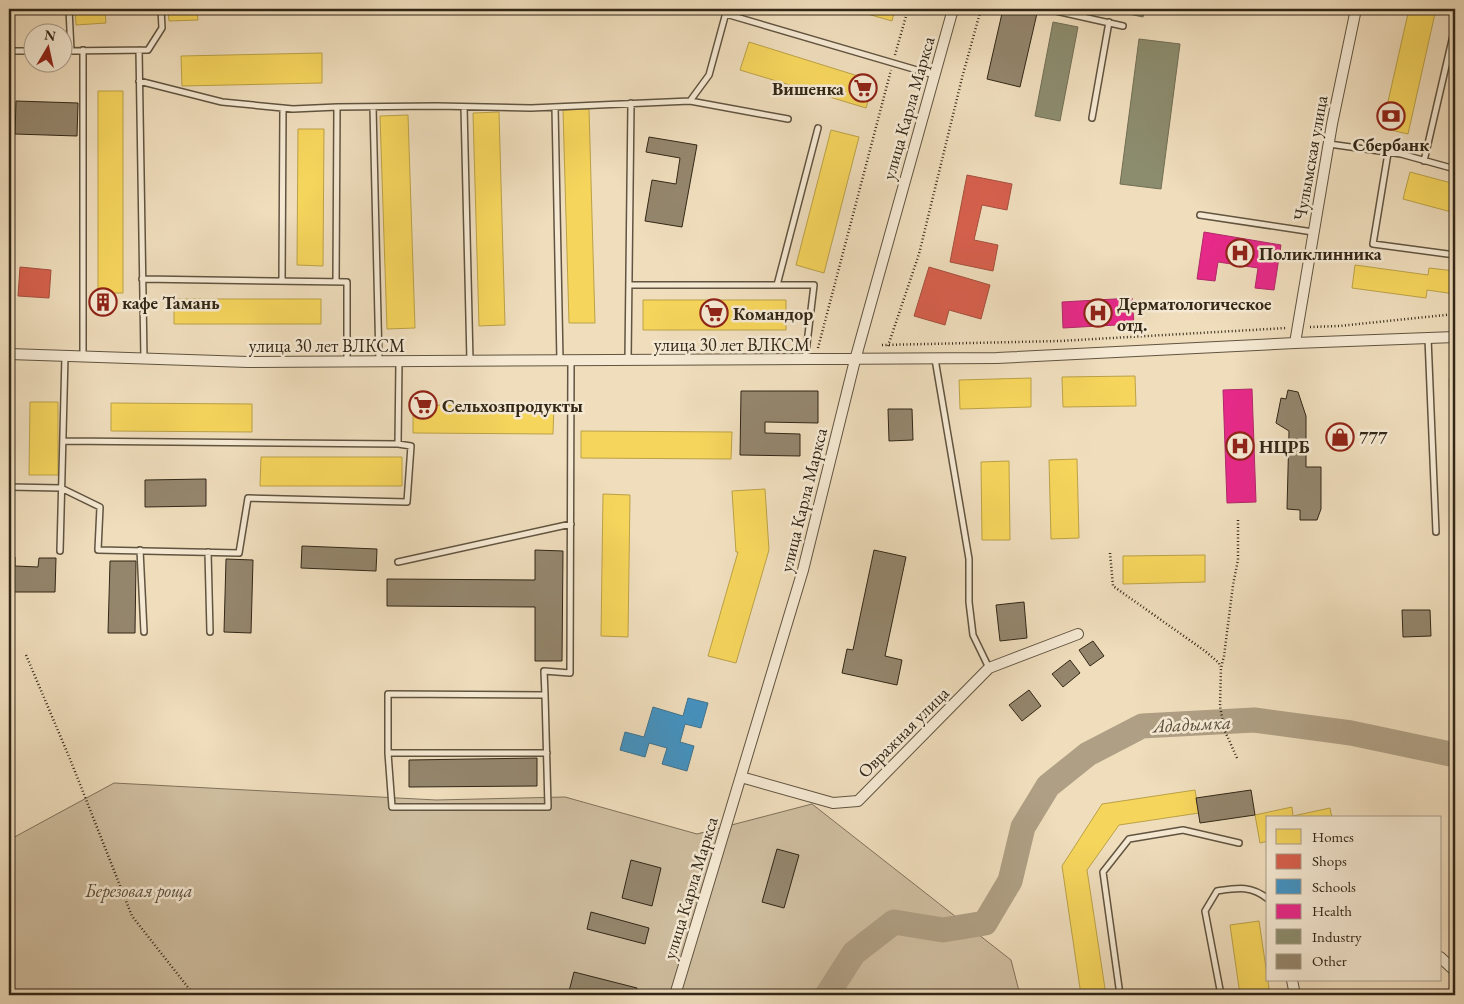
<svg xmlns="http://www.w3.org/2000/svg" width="1464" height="1004" viewBox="0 0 1464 1004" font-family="'EB Garamond',serif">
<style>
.green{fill:#cfbea0;stroke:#80725c}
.homes{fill:#f6d55c;stroke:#bba147}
.shops{fill:#d6604d;stroke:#a54f3d}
.schools{fill:#4393c3;stroke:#3e738f}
.health{fill:#e7298a;stroke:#b12868}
.industry{fill:#8c8c6e;stroke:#716e54}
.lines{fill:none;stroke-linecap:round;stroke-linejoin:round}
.river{stroke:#af9f84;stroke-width:25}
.building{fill:#94866d;stroke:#322717}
.service-casing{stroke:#615440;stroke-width:8}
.minor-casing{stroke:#615440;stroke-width:12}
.path{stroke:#322717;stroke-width:2.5;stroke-dasharray:1 2.5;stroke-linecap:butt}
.service{stroke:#f5e9d3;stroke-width:5}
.minor{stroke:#f5e9d3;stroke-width:10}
.labels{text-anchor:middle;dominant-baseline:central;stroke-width:5;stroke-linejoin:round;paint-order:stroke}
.poi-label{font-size:18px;font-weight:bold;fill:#322717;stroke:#f5e9d3;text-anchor:start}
.street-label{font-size:18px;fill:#322717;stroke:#f5e9d3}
.park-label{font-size:18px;font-style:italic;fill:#594d39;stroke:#f5e9d3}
.water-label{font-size:19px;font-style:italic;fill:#584b38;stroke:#f5e9d3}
</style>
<rect width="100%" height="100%" fill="#efddbc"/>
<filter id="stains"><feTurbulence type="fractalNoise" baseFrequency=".004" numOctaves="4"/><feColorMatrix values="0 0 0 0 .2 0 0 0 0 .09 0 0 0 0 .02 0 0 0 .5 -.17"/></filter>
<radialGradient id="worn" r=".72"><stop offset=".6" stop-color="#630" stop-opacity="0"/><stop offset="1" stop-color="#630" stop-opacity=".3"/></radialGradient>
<path class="green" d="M114 783 436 800 565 797 697 834 812 804 1011 960 1020 995H9V840Z"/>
<path class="homes" d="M9 9H13L14 24H9Z
M75 9H105L106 23 76 25Z
M168 9H197L198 20 169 21Z
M850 9H895L892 21Z
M1409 9H1436L1408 134 1382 128Z
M749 42 874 81 866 108 740 70Z
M322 53V83L182 86 181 56Z
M98 91H123V293H98Z
M589 109 595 323H569L563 110Z
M499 112 505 325 479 326 473 113Z
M408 115 415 328 387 329 380 116Z
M298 129H324L323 266 297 265Z
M831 130 859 137 824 273 796 265Z
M1410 172 1455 184V213L1403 199Z
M1355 265 1428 275 1429 268 1455 271V294L1427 290 1426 298 1352 288Z
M174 299H321V324H174Z
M643 300H786V330H643Z
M1135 376 1136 406 1063 407 1062 377Z
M1031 378V407L960 409 959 380Z
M1455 378V532L1449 379Z
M30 402H58V475H29Z
M111 403 252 404V432L111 431Z
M413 405 554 406 553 434 413 433Z
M581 431 732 432 731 459 581 458Z
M261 457H402V486H260Z
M1077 459 1079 538 1051 539 1049 460Z
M1009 461 1010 540H982L981 462Z
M765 489 769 550 736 663 708 656 738 552H736L732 491Z
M603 494 630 495 628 637 601 636Z
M1205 555V582L1123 584V556Z
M1195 790 1199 813 1119 825 1087 870 1106 995H1081L1062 866 1102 804Z
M1292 807 1293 816 1330 808 1332 818H1268V841L1260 843 1255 815Z
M1259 921 1270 995H1240L1230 925Z"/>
<path class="shops" d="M967 175 1012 184 1007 210 982 205 974 240 998 245 993 271 950 262Z
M20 267 51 270 49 298 18 296Z
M929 267 990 285 981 319 949 310 945 325 914 316Z
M93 293H114V311H93Z"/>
<path class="schools" d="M688 698 708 703 701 728 685 724 680 742 694 746 687 771 662 764 667 748 649 743 645 757 620 750 625 732 644 737 653 707 683 716Z"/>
<path class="health" d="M1204 232 1281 245 1274 290 1255 288 1258 268 1218 262 1215 281 1197 279Z
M1132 298 1134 324 1063 328 1062 302Z
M1252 389 1256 502 1227 503 1223 390Z"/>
<path class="industry" d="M1104 9H1145L1143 17Z
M1053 22 1078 27 1060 121 1035 116Z
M1139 39 1180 44 1161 189 1120 184Z"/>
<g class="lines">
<path class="river" d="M827 995 854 953 894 922 943 930 985 923 1010 881 1023 827 1048 786 1088 754 1142 726 1254 720 1351 733 1455 755"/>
</g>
<path class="building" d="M1003 9H1038L1020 87 987 79Z
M16 101 78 103 77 136 15 134Z
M649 137 697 145 682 227 645 221 652 180 676 184 680 158 646 152Z
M1288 390 1298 392 1306 416V467H1321V509L1317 520H1300V510L1287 509 1289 431 1276 423 1281 398 1286 399Z
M741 391H818V423L765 422V433L800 434V456L740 455Z
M888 409H912L913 440 889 441Z
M206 479V506L145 507V480Z
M302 546 377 549 376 571 301 568Z
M535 550 563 551 562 661H535V607L387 606V579L535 580Z
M874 550 906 557 885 656 902 660 897 685 842 673 847 649 853 650Z
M9 557H15V566L38 567 39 558H56L55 592H9Z
M226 559 253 560 251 633 224 632Z
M110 561H136L135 633H108Z
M1024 602 1027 638 1000 641 996 605Z
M1402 610H1430L1431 636 1403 637Z
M1093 641 1104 656 1090 666 1079 650Z
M1070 660 1080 673 1063 687 1052 674Z
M1029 690 1041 706 1022 721 1009 705Z
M537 758V786L409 787V760Z
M1251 790 1255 815 1200 823 1196 798Z
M777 849 799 855 784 908 762 902Z
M631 860 661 868 652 906 622 898Z
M591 912 649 928 645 944 587 929Z
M574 972 637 988 636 995H568Z"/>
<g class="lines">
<g class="service-casing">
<path id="service" d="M69 9 71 51
M1047 9 1123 26
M726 14 934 75
M139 50 144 359
M9 51H32
M62 51 148 50 162 28 161 9
M139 81 222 102 293 109 337 107 437 106 531 108 690 101 788 119
M690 101 709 75 727 9
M373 107 379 361
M464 107 470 361
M555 107 560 361
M1092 118 1109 22
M1329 144 1401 154 1455 169
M1388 153 1373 244 1455 255
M1424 161 1455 27
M1200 215 1313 232
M142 279 347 282V361
M282 281 283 108
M336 281 337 107
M629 285H814L805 360
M777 285 818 128
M1428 338 1436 532
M83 357V50
M935 359 969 559V602L973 635 989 668
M628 360 631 103
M63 441 398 444
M9 487 61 488 100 507 98 550 239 553 248 498 407 502 411 446 398 444 399 362
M140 550 144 632
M60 551 65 356
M208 552 210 632
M398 562 571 524
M545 695 544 671 570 673 571 360
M388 753 392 807H548L545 695 388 694V753H547
M1120 995 1103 872 1129 839 1183 830 1239 843
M1221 995 1205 911 1217 891C1237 888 1251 885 1268 899"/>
</g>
<g class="minor-casing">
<path id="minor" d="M1295 343 1332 124 1356 9
M9 354 248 362 997 358 1295 343 1455 337
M741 777 833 803 858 801 989 668 1078 634
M1440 957 1455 971
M1292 980 1295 995
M675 995 803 570 855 360 953 9"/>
</g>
<path class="path" d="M895 55 908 9
M1310 327 1339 326 1455 314
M882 345 1060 341 1287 328
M888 346 919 254 963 74 981 9
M818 348 891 70
M1110 553 1113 586 1205 651 1219 663 1220 667
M26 655 70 759 132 916 194 995
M1237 758 1224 729 1220 706 1221 668 1224 656 1233 585 1238 560V518"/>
<use href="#service" class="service"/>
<use href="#minor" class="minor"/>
</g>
<defs>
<g id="supermarket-ring" transform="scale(1.4375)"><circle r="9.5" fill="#f5e9d3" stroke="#8f2418" stroke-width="1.5"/><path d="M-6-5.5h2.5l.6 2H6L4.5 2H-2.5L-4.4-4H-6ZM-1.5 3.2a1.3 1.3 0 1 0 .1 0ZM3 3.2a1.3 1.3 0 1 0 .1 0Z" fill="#8f2418"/></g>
<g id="bank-ring" transform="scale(1.4375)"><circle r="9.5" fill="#f5e9d3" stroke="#8f2418" stroke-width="1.5"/><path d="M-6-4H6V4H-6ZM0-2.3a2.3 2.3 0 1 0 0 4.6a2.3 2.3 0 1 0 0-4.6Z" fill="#8f2418"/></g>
<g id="hospital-ring" transform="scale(1.4375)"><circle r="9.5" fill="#f5e9d3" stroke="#8f2418" stroke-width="1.5"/><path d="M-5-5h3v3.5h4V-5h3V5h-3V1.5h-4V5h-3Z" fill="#8f2418"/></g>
<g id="building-ring" transform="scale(1.4375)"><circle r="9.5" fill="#f5e9d3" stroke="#8f2418" stroke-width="1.5"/><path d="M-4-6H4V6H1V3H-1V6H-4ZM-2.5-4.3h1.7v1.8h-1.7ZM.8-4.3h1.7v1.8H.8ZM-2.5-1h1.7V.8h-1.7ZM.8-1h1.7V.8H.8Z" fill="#8f2418"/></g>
<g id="shop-ring" transform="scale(1.4375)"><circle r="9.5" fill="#f5e9d3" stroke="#8f2418" stroke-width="1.5"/><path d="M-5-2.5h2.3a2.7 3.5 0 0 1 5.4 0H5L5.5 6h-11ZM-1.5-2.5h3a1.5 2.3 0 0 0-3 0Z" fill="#8f2418"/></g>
</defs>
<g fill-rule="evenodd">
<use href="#supermarket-ring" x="863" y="88"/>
<use href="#bank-ring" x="1391" y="116"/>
<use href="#hospital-ring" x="1240" y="253"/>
<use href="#building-ring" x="103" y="302"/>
<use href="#supermarket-ring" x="714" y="313"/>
<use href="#hospital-ring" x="1098" y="313"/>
<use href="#supermarket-ring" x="423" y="405"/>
<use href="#shop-ring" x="1340" y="437"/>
<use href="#hospital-ring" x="1240" y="446"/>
</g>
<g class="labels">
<g class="poi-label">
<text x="844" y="88" text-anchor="end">Вишенка</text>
<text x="1391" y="144" text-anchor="middle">Сбербанк</text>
<text x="1259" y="253">Поликлинника</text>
<text x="122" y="302">кафе Тамань</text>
<text x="1117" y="303">Дерматологическое<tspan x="1117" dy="21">отд.</tspan></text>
<text x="733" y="313">Командор</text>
<text x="442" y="405">Сельхозпродукты</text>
<text x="1359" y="437">777</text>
<text x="1259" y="446">НЦРБ</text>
</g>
<g class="street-label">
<text transform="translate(908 108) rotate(-74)">улица Карла Маркса</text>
<text transform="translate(1310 158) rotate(-80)">Чулымская улица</text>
<text x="732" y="344">улица 30 лет ВЛКСМ</text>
<text x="327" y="345">улица 30 лет ВЛКСМ</text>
<text transform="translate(803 500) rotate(-76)">улица Карла Маркса</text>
<text transform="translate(903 732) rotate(-45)">Овражная улица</text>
<text transform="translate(690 888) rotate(-73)">улица Карла Маркса</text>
</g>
<g class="park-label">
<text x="139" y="890">Березовая роща</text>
</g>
<g class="water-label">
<text transform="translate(1192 724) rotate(-3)">Ададымка</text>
</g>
</g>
<rect width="1464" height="1004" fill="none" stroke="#efddbc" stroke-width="30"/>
<rect x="10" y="10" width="1444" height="984" fill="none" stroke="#322717" stroke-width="2.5"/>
<rect x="15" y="15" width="1434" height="974" fill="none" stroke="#322717"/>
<rect x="1266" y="816" width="175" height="165" fill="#f5e9d3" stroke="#a79b88"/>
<rect x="1276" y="829" width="25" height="15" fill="#f6d55c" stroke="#a79b88"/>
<text x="1312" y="842" font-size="15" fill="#322717">Homes</text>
<rect x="1276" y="854" width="25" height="15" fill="#d6604d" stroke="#a79b88"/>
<text x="1312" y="866" font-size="15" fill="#322717">Shops</text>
<rect x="1276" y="879" width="25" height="15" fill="#4393c3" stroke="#a79b88"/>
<text x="1312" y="892" font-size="15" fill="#322717">Schools</text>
<rect x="1276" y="904" width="25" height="15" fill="#e7298a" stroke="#a79b88"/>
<text x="1312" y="916" font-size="15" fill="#322717">Health</text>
<rect x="1276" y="929" width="25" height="15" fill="#8c8c6e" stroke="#a79b88"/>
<text x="1312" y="942" font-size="15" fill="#322717">Industry</text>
<rect x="1276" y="954" width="25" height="15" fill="#94866d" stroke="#a79b88"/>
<text x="1312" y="966" font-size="15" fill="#322717">Other</text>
<g transform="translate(48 48) rotate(9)"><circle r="24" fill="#f5e9d3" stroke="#a79b88"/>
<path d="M0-4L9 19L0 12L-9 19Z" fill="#8f2418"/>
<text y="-8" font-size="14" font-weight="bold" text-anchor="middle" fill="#322717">N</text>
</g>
<rect width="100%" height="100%" filter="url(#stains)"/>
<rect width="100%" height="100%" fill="url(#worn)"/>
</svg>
